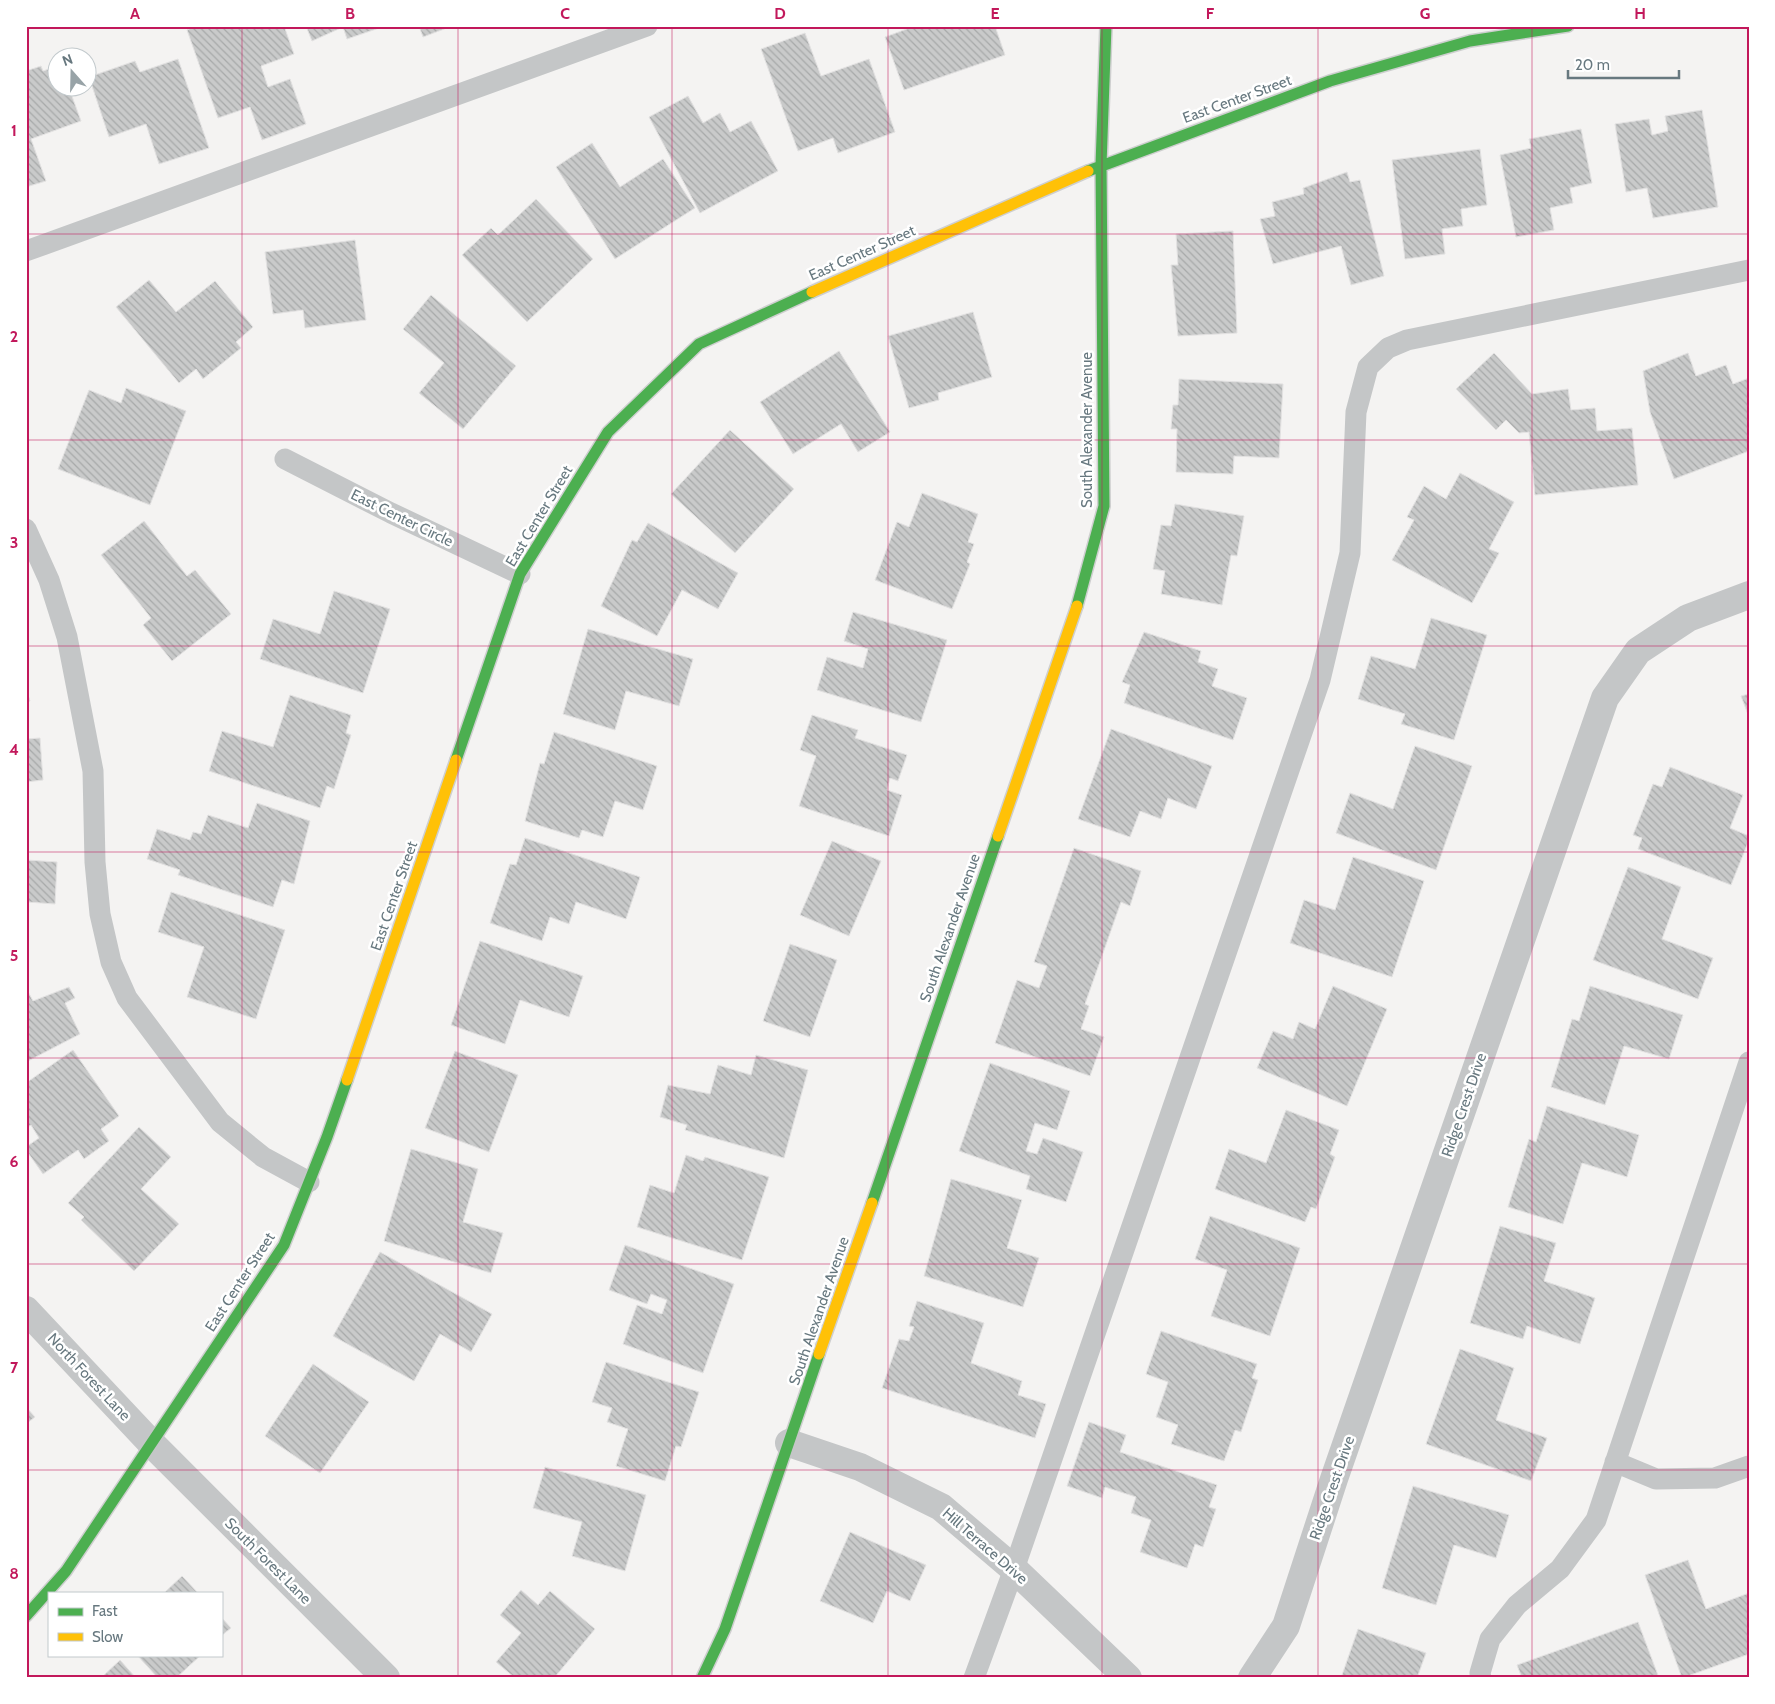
<svg xmlns="http://www.w3.org/2000/svg" width="1775" height="1704" viewBox="0 0 1775 1704" font-family="Cabin,sans-serif">
<style>
.building{fill:url(#building-back-hatch);stroke:#e3e2e2}
.lines{fill:none;stroke-linecap:round;stroke-linejoin:round}
.fast-casing{stroke:#cecfcf;stroke-width:14}
.slow-casing{stroke:#cecfcf;stroke-width:14}
.lane{stroke:#c4c6c7;stroke-width:21}
.street{stroke:#c4c6c7;stroke-width:28}
.fast{stroke:#4caf50;stroke-width:11}
.slow{stroke:#ffc107;stroke-width:11}
.grid{fill:none;stroke:#c2185b;stroke-width:1;stroke-opacity:0.55}
.labels{text-anchor:middle;dominant-baseline:central;stroke-width:5;stroke-linejoin:round;paint-order:stroke}
.street-label{font-size:15px;fill:#67787f;stroke:#fff}
.neatline{fill:none;stroke:#c2185b;stroke-width:2}
.grid-label{font-size:16px;text-anchor:middle;font-weight:bold;fill:#c2185b}
</style>
<defs>
<pattern id="building-back-hatch" width="6" height="6" patternUnits="userSpaceOnUse" patternTransform="scale(1.25)"><rect width="6" height="6" fill="#c9caca"/><path d="M-1 5l2 2M0 0l6 6M5-1l2 2" fill="none" stroke="#a7a9a9"/></pattern>
</defs>
<rect width="100%" height="100%" fill="#f4f3f2"/>
<path class="building" d="M196 26H284L294 54 261 66 268 87 290 79 306 124 262 140 250 107 218 118 187 30Z
M306 26H385L347 39 343 27 312 41Z
M419 26H452L423 37Z
M915 26H995L1005 55 904 90 885 37Z
M805 33 821 76 869 59 895 132 838 153 833 138 798 151 761 49Z
M178 59 209 148 159 164 146 124 109 137 89 77 135 61 140 72Z
M41 66 43 71 58 66V88H69L81 121 31 139 46 181 26 187V71Z
M688 96 703 123 720 113 730 132 751 121 778 171 700 213 649 117Z
M1702 110 1718 207 1653 218 1647 188 1626 192 1615 124 1649 119 1652 135 1668 131 1665 116Z
M1581 129 1592 183 1570 188 1573 203 1550 208 1554 230 1516 237 1500 155 1531 148 1529 139Z
M592 143 620 187 663 159 695 208 615 259 556 167Z
M1480 149 1487 205 1461 209 1463 226 1442 229 1445 254 1405 259 1392 160Z
M1347 172 1350 182 1360 180 1384 276 1351 285 1341 246 1273 264 1260 219 1275 216 1272 202 1304 194 1303 188Z
M536 199 593 259 527 322 462 255 491 228 498 235Z
M1233 231 1237 333 1178 336 1171 265H1178L1176 234Z
M355 240 366 320 305 328 303 310 273 314 265 252Z
M149 280 176 312 215 281 253 327 236 342 241 348 203 379 196 369 179 383 116 307Z
M431 295 516 366 463 429 419 393 444 363 403 329Z
M973 312 992 377 938 393 939 400 909 408 888 336Z
M839 351 890 432 858 452 841 424 793 454 760 402Z
M1494 353 1532 394 1568 389 1571 410 1595 408 1597 431 1632 428 1638 485 1535 495 1529 432 1519 433 1506 420 1496 430 1456 389Z
M1688 353 1696 376 1726 365 1733 384 1749 378V451L1674 479 1650 412 1643 371Z
M1179 379 1283 384 1279 458 1234 456 1233 474 1176 472 1177 429H1171L1173 405H1178Z
M126 388 186 411 150 505 58 469 89 390 121 403Z
M730 430 794 489 735 553 671 494Z
M1460 473 1514 502 1489 549 1499 553 1472 603 1392 560 1414 520 1407 517 1424 486 1446 499Z
M922 493 978 514 968 542 974 544 967 562 970 564 952 609 875 580 897 522 909 527Z
M1175 504 1244 516 1237 556 1231 555 1222 605 1161 594 1165 571 1153 569 1161 525 1171 526Z
M144 521 187 576 195 570 231 614 172 661 143 625 151 618 101 555Z
M648 523 738 573 718 609 682 590 657 636 601 606 632 540 637 542Z
M334 591 390 609 363 693 260 659 273 619 320 634Z
M853 612 947 640 921 722 817 690 827 657 863 668 868 649 844 641Z
M1431 618 1487 635 1454 740 1401 724 1405 714 1358 699 1371 656 1415 669Z
M588 629 693 659 679 706 626 691 615 730 563 714Z
M1144 632 1201 651 1198 662 1218 669 1212 686 1247 698 1233 740 1124 703 1130 685 1122 682Z
M26 689 30 701 26 702Z
M1749 694V717L1741 696Z
M290 695 351 715 346 733 351 735 334 789 327 786 320 808 209 771 222 731 273 747Z
M812 715 858 730 855 738 907 755 898 781 890 778 887 790 902 795 889 836 799 806 816 756 800 750Z
M1111 729 1212 766 1196 809 1168 798 1161 819 1140 811 1130 837 1078 819Z
M554 732 657 766 643 810 615 801 603 837 582 830 579 838 525 821 540 763 544 764Z
M40 738 43 780 26 782V739Z
M1415 746 1472 766 1436 870 1336 833 1350 793 1393 809Z
M1670 767 1743 795 1730 828 1749 836V840L1731 885 1638 849 1642 838 1633 835 1653 784 1662 787Z
M257 803 310 821 294 884 282 880 273 907 178 875 180 870 147 859 157 829 190 840 193 832 201 834 208 815 248 828Z
M525 838 640 877 626 919 576 902 569 924 550 917 542 941 490 923 510 864 516 865Z
M832 841 881 861 849 936 800 915Z
M1074 848 1141 871 1130 906 1121 902 1085 1004 1089 1006 1081 1029 1104 1037 1090 1076 995 1043 1017 980 1039 988 1047 966 1034 962Z
M1353 857 1424 881 1392 977 1290 943 1304 900 1335 910Z
M26 860 57 862 55 904 28 902 26 929Z
M1628 867 1681 887 1662 939 1713 958 1698 999 1593 960Z
M171 892 285 930 256 1019 187 997 204 947 158 932Z
M480 941 583 976 569 1017 520 1000 505 1044 451 1025Z
M790 944 837 960 810 1037 763 1021Z
M1333 986 1387 1009 1347 1106 1257 1068 1273 1031 1293 1039 1299 1022 1315 1029Z
M1590 986 1683 1015 1669 1059 1624 1046 1605 1105 1551 1087 1572 1019 1579 1021Z
M69 987 75 998 65 1003 80 1034 26 1062V988L33 1001Z
M73 1050 119 1116 101 1129 109 1141 84 1159 78 1150 43 1174 26 1150V1147L39 1138 31 1125 26 1128V1083Z
M455 1051 518 1075 489 1152 425 1128Z
M756 1055 808 1070 784 1158 685 1130 687 1125 660 1117 668 1085 710 1094 718 1065 751 1075Z
M990 1063 1070 1091 1057 1130 1035 1123 1026 1151 1037 1154 1043 1138 1083 1152 1066 1202 1026 1189 1030 1176 959 1151Z
M1547 1106 1639 1135 1627 1177 1582 1163 1563 1224 1508 1207 1529 1139 1536 1142Z
M1286 1110 1339 1130 1330 1154 1335 1157 1316 1209 1311 1207 1305 1222 1215 1189 1229 1149 1266 1163Z
M139 1127 171 1157 141 1189 179 1224 134 1271 81 1220 84 1217 68 1203Z
M411 1149 478 1169 463 1222 503 1233 491 1273 384 1241Z
M686 1155 703 1161 705 1157 769 1177 742 1260 637 1227 650 1185 674 1193Z
M951 1179 1022 1200 1007 1248 1039 1258 1023 1307 924 1276Z
M1210 1216 1300 1248 1270 1336 1211 1316 1227 1270 1195 1259Z
M1500 1226 1556 1243 1544 1281 1595 1298 1580 1344 1527 1326 1523 1339 1470 1323Z
M625 1245 734 1284 703 1373 623 1344 637 1305 662 1314 667 1300 651 1294 647 1304 609 1290Z
M380 1252 492 1314 471 1352 440 1334 414 1381 333 1336Z
M917 1301 984 1323 971 1363 1022 1381 1018 1395 1046 1404 1035 1438 882 1388 899 1339 909 1341 914 1327 909 1326Z
M1161 1331 1257 1364 1252 1378 1258 1380 1241 1432 1235 1430 1224 1461 1171 1444 1178 1425 1156 1417 1168 1382 1146 1374Z
M1460 1349 1514 1368 1496 1420 1547 1438 1531 1481 1426 1444Z
M606 1362 699 1392 681 1447 676 1446 665 1481 616 1466 628 1429 607 1422 612 1408 592 1402Z
M313 1364 369 1402 320 1473 265 1436Z
M26 1407 35 1417 26 1424Z
M1089 1422 1126 1435 1120 1452 1217 1485 1209 1507 1216 1509 1203 1547 1195 1544 1187 1568 1140 1552 1151 1520 1131 1513 1136 1497 1105 1487 1102 1498 1067 1486Z
M545 1467 646 1495 625 1571 572 1556 582 1522 533 1508Z
M1413 1486 1509 1515 1496 1558 1454 1545 1436 1605 1382 1588Z
M850 1532 926 1565 910 1601 887 1591 873 1623 820 1601Z
M1688 1560 1706 1609 1749 1593V1654L1682 1678 1645 1575Z
M182 1576 198 1593H164Z
M521 1590 538 1605 550 1591 595 1629 554 1678H515L496 1662 521 1633 500 1615Z
M221 1617 231 1628 221 1636Z
M1638 1622 1659 1678H1522L1517 1665Z
M1358 1629 1426 1653 1417 1678H1341Z
M137 1655H201L176 1678H158Z
M120 1660 136 1678H101Z"/>
<g class="lines">
<g class="fast-casing">
<path id="fast" d="M1088 171 1330 81 1470 41 1568 26
M1077 606 1104 506 1101 165 1106 26
M456 760 520 574 608 432 699 344 812 292
M872 1203 998 836
M26 1616 66 1571 284 1245 327 1137 347 1080
M702 1678 725 1629 819 1354"/>
</g>
<g class="slow-casing">
<path id="slow" d="M812 292 1088 171
M998 836 1077 606
M347 1080 456 760
M819 1354 872 1203"/>
</g>
<path class="lane" d="M26 251 647 26
M285 459 391 513 520 574
M26 529 49 580 67 637 93 771 95 862 100 914 111 962 127 998 220 1122 263 1157 309 1182
M1615 1462 1656 1479 1715 1478 1749 1466
M974 1678 1014 1569 1320 680 1350 553 1356 412 1368 367 1388 348 1407 340 1749 270
M1481 1678 1480 1673 1490 1639 1517 1605 1560 1569 1596 1520 1749 1062"/>
<path class="street" d="M26 1310 151 1443 386 1678
M789 1443 860 1467 941 1507 1014 1569 1128 1678
M1252 1678 1286 1626 1334 1479 1605 698 1638 651 1688 618 1749 595"/>
<use href="#fast" class="fast"/>
<use href="#slow" class="slow"/>
</g>
<path class="grid" d="M242 26V1678M458 26V1678M672 26V1678M888 26V1678M1102 26V1678M1318 26V1678M1532 26V1678M26 234H1749M26 440H1749M26 646H1749M26 852H1749M26 1058H1749M26 1264H1749M26 1470H1749"/>
<g class="labels">
<g class="street-label">
<text transform="translate(1237 99) rotate(-20)">East Center Street</text>
<text transform="translate(862 253) rotate(-24)">East Center Street</text>
<text transform="translate(1087 430) rotate(-90)">South Alexander Avenue</text>
<text transform="translate(539 516) rotate(-59)">East Center Street</text>
<text transform="translate(402 518) rotate(26)">East Center Circle</text>
<text transform="translate(394 896) rotate(-71)">East Center Street</text>
<text transform="translate(950 928) rotate(-71)">South Alexander Avenue</text>
<text transform="translate(1464 1105) rotate(-71)">Ridge Crest Drive</text>
<text transform="translate(240 1282) rotate(-57)">East Center Street</text>
<text transform="translate(819 1311) rotate(-71)">South Alexander Avenue</text>
<text transform="translate(89 1377) rotate(47)">North Forest Lane</text>
<text transform="translate(1332 1488) rotate(-71)">Ridge Crest Drive</text>
<text transform="translate(985 1546) rotate(41)">Hill Terrace Drive</text>
<text transform="translate(268 1561) rotate(45)">South Forest Lane</text>
</g>
</g>
<rect width="1775" height="1704" fill="none" stroke="#ffffff" stroke-width="55"/>
<rect x="48" y="1592" width="175" height="65" fill="#ffffff" stroke="#c2c9cc"/>
<rect x="58" y="1608" width="25" height="8" fill="#4caf50" stroke="#c2c9cc"/>
<text x="92" y="1616" font-size="15" fill="#67787f">Fast</text>
<rect x="58" y="1633" width="25" height="8" fill="#ffc107" stroke="#c2c9cc"/>
<text x="92" y="1642" font-size="15" fill="#67787f">Slow</text>
<g transform="translate(72 72) rotate(340)"><circle r="24" fill="#ffffff" stroke="#c2c9cc"/>
<path d="M0-4L9 19L0 12L-9 19Z" fill="#98a3a7"/>
<text y="-8" font-size="14" font-weight="bold" text-anchor="middle" fill="#67787f">N</text>
</g>
<path d="M1568 70v8h111v-8" fill="none" stroke="#67787f" stroke-width="2.5"/>
<text x="1575" y="70" font-size="15" fill="#67787f" stroke="#ffffff" stroke-width="4" paint-order="stroke">20 m</text>
<rect x="28" y="28" width="1720" height="1648" class="neatline"/>
<g class="grid-label">
<text x="135" y="19">A</text>
<text x="350" y="19">B</text>
<text x="565" y="19">C</text>
<text x="780" y="19">D</text>
<text x="995" y="19">E</text>
<text x="1210" y="19">F</text>
<text x="1425" y="19">G</text>
<text x="1640" y="19">H</text>
<text x="14" y="136">1</text>
<text x="14" y="342">2</text>
<text x="14" y="548">3</text>
<text x="14" y="755">4</text>
<text x="14" y="961">5</text>
<text x="14" y="1167">6</text>
<text x="14" y="1373">7</text>
<text x="14" y="1579">8</text>
</g>
</svg>
